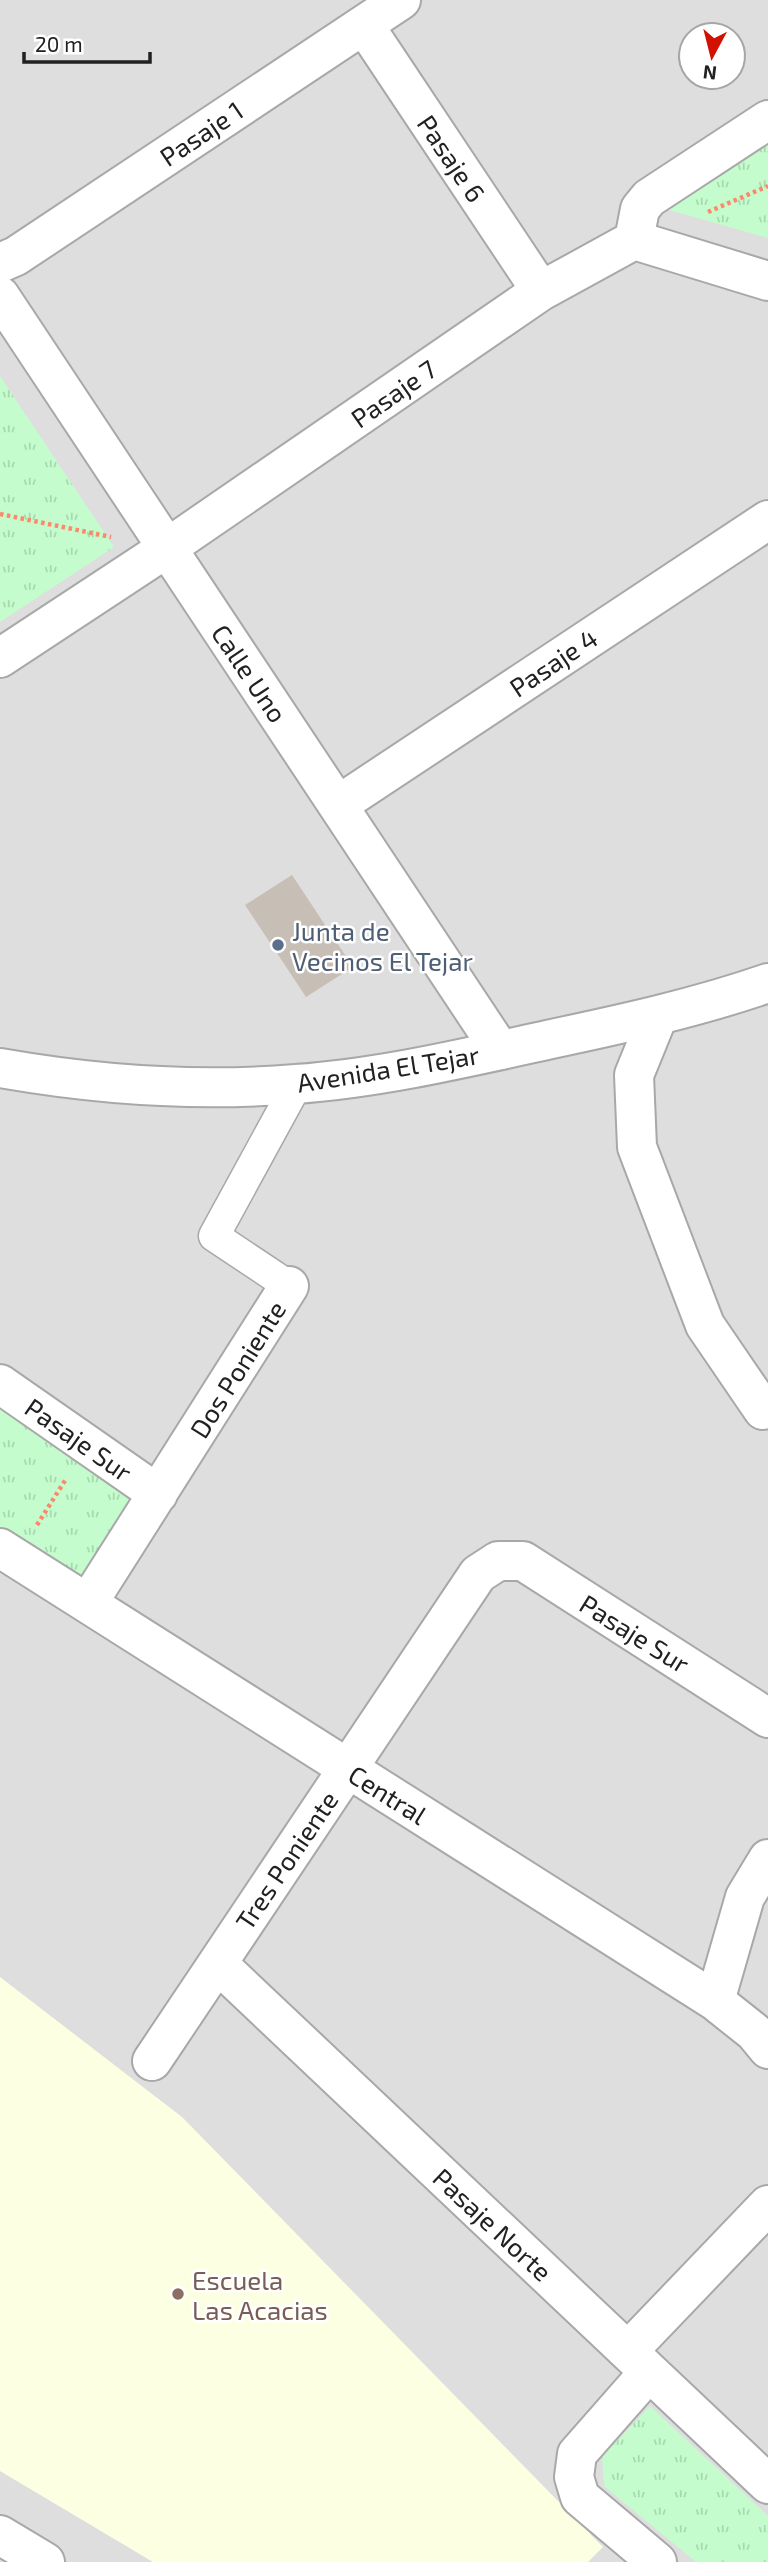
<svg xmlns="http://www.w3.org/2000/svg" width="768" height="2562" viewBox="0 0 768 2562" font-family="'Exo 2',sans-serif">
<style>
.residential{fill:#dfdede;fill-rule:evenodd}
.education{fill:#fdffe3}
.park{fill:url(#park-tufts)}
.building{fill:#c7beb6}
.lines{fill:none;stroke-linecap:round;stroke-linejoin:round}
.pedestrian-casing{stroke:#a8a8a8;stroke-width:33}
.minor-casing{stroke:#a8a8a8;stroke-width:42}
.tertiary-casing{stroke:#a8a8a8;stroke-width:42}
.path{stroke:#ff876b;stroke-width:4.5;stroke-dasharray:3.5 3.5;stroke-linecap:butt}
.pedestrian{stroke:#fff;stroke-width:30}
.minor{stroke:#fff;stroke-width:38}
.tertiary{stroke:#fff;stroke-width:38}
.service-dot{fill:#5c6f8a;stroke:#fff;stroke-width:2.5}
.education-dot{fill:#8d6e63;stroke:#fff;stroke-width:2.5}
.labels{text-anchor:middle;dominant-baseline:central;stroke-width:5;stroke-linejoin:round;paint-order:stroke}
.street-label{font-size:26px;fill:#212121;stroke:#fff}
.service-label{font-size:26px;fill:#4e5e75;stroke:#fff;text-anchor:start}
.education-label{font-size:26px;fill:#785e54;stroke:#fff;text-anchor:start}
</style>
<defs>
<pattern id="park-tufts" width="24" height="20" patternUnits="userSpaceOnUse" patternTransform="scale(1.75)"><rect width="24" height="20" fill="#c4fccd"/><path d="M3 7l-1-3M5 7V3M7 7l1-3M15 17l-1-3M17 17v-4M19 17l1-3" fill="none" stroke="#a8d8b0"/></pattern>
</defs>
<rect width="100%" height="100%" fill="#f2efe8"/>
<path class="residential" d="M0 0H768V2562H0ZM691 35H733V77H691Z"/>
<path class="education" d="M0 1977 182 2117 603 2547 588 2562H153L0 2471Z"/>
<path class="park" d="M768 144V238L662 208Z
M0 376 114 547 0 622Z
M0 1406 158 1508 100 1596 0 1532Z
M650 2406 768 2516V2562H696L604 2486 602 2457Z"/>
<path class="building" d="M292 875 353 967 306 997 245 905Z"/>
<g class="lines">
<g class="pedestrian-casing">
<path id="pedestrian" d="M289 1286 214 1236 297 1084"/>
</g>
<g class="minor-casing">
<path id="minor" d="M364 25 541 291
M634 240 640 209 649 198 768 120
M634 240 768 281
M0 263 16 256 401 0
M0 296 500 1050
M0 658 167 548 541 291 634 240
M338 805 768 520
M658 1016 634 1075 637 1147 705 1325 763 1410
M0 1384 158 1494
M0 1548 715 2001 754 2032 768 2049
M88 1603 289 1286
M218 1964 768 2484
M715 2001 745 1897 768 1859
M152 2061 478 1574 498 1561H523L768 1718
M628 2351 768 2205
M649 2372 577 2454 574 2477 580 2497 657 2562
M0 2535 45 2562"/>
</g>
<g class="tertiary-casing">
<path id="tertiary" d="M0 1068C97 1085 198 1092 296 1084 380 1078 465 1058 547 1040 622 1024 696 1008 768 983"/>
</g>
<path class="path" d="M708 212 768 186
M0 514 111 537
M37 1525 66 1479"/>
<use href="#pedestrian" class="pedestrian"/>
<use href="#minor" class="minor"/>
<use href="#tertiary" class="tertiary"/>
</g>
<circle class="service-dot" cx="278" cy="945" r="7"/>
<circle class="education-dot" cx="178" cy="2294" r="7"/>
<g class="labels">
<g class="street-label">
<text transform="translate(201 133) rotate(-34)">Pasaje 1</text>
<text transform="translate(452 158) rotate(56)">Pasaje 6</text>
<text transform="translate(393 393) rotate(-35)">Pasaje 7</text>
<text transform="translate(553 662) rotate(-34)">Pasaje 4</text>
<text transform="translate(250 673) rotate(56)">Calle Uno</text>
<text transform="translate(388 1068) rotate(-9)">Avenida El Tejar</text>
<text transform="translate(237 1369) rotate(-58)">Dos Poniente</text>
<text transform="translate(79 1439) rotate(35)">Pasaje Sur</text>
<text transform="translate(635 1633) rotate(32)">Pasaje Sur</text>
<text transform="translate(388 1794) rotate(32)">Central</text>
<text transform="translate(286 1860) rotate(-56)">Tres Poniente</text>
<text transform="translate(493 2224) rotate(43)">Pasaje Norte</text>
</g>
<g class="service-label">
<text x="292" y="930">Junta de<tspan x="292" dy="30">Vecinos El Tejar</tspan></text>
</g>
<g class="education-label">
<text x="192" y="2279">Escuela<tspan x="192" dy="30">Las Acacias</tspan></text>
</g>
</g>
<g transform="translate(712 56) rotate(187)"><circle r="33" fill="#ffffff" stroke="#a6a6a6" stroke-width="2"/>
<path d="M0-5L12 26L0 18L-12 26Z" fill="#d21100"/>
<text y="-10" font-size="19" font-weight="bold" text-anchor="middle" fill="#212121">N</text>
</g>
<path d="M24 52v10h126v-10" fill="none" stroke="#212121" stroke-width="3.5"/>
<text x="35" y="52" font-size="21" fill="#212121" stroke="#ffffff" stroke-width="5" paint-order="stroke">20 m</text>
</svg>
